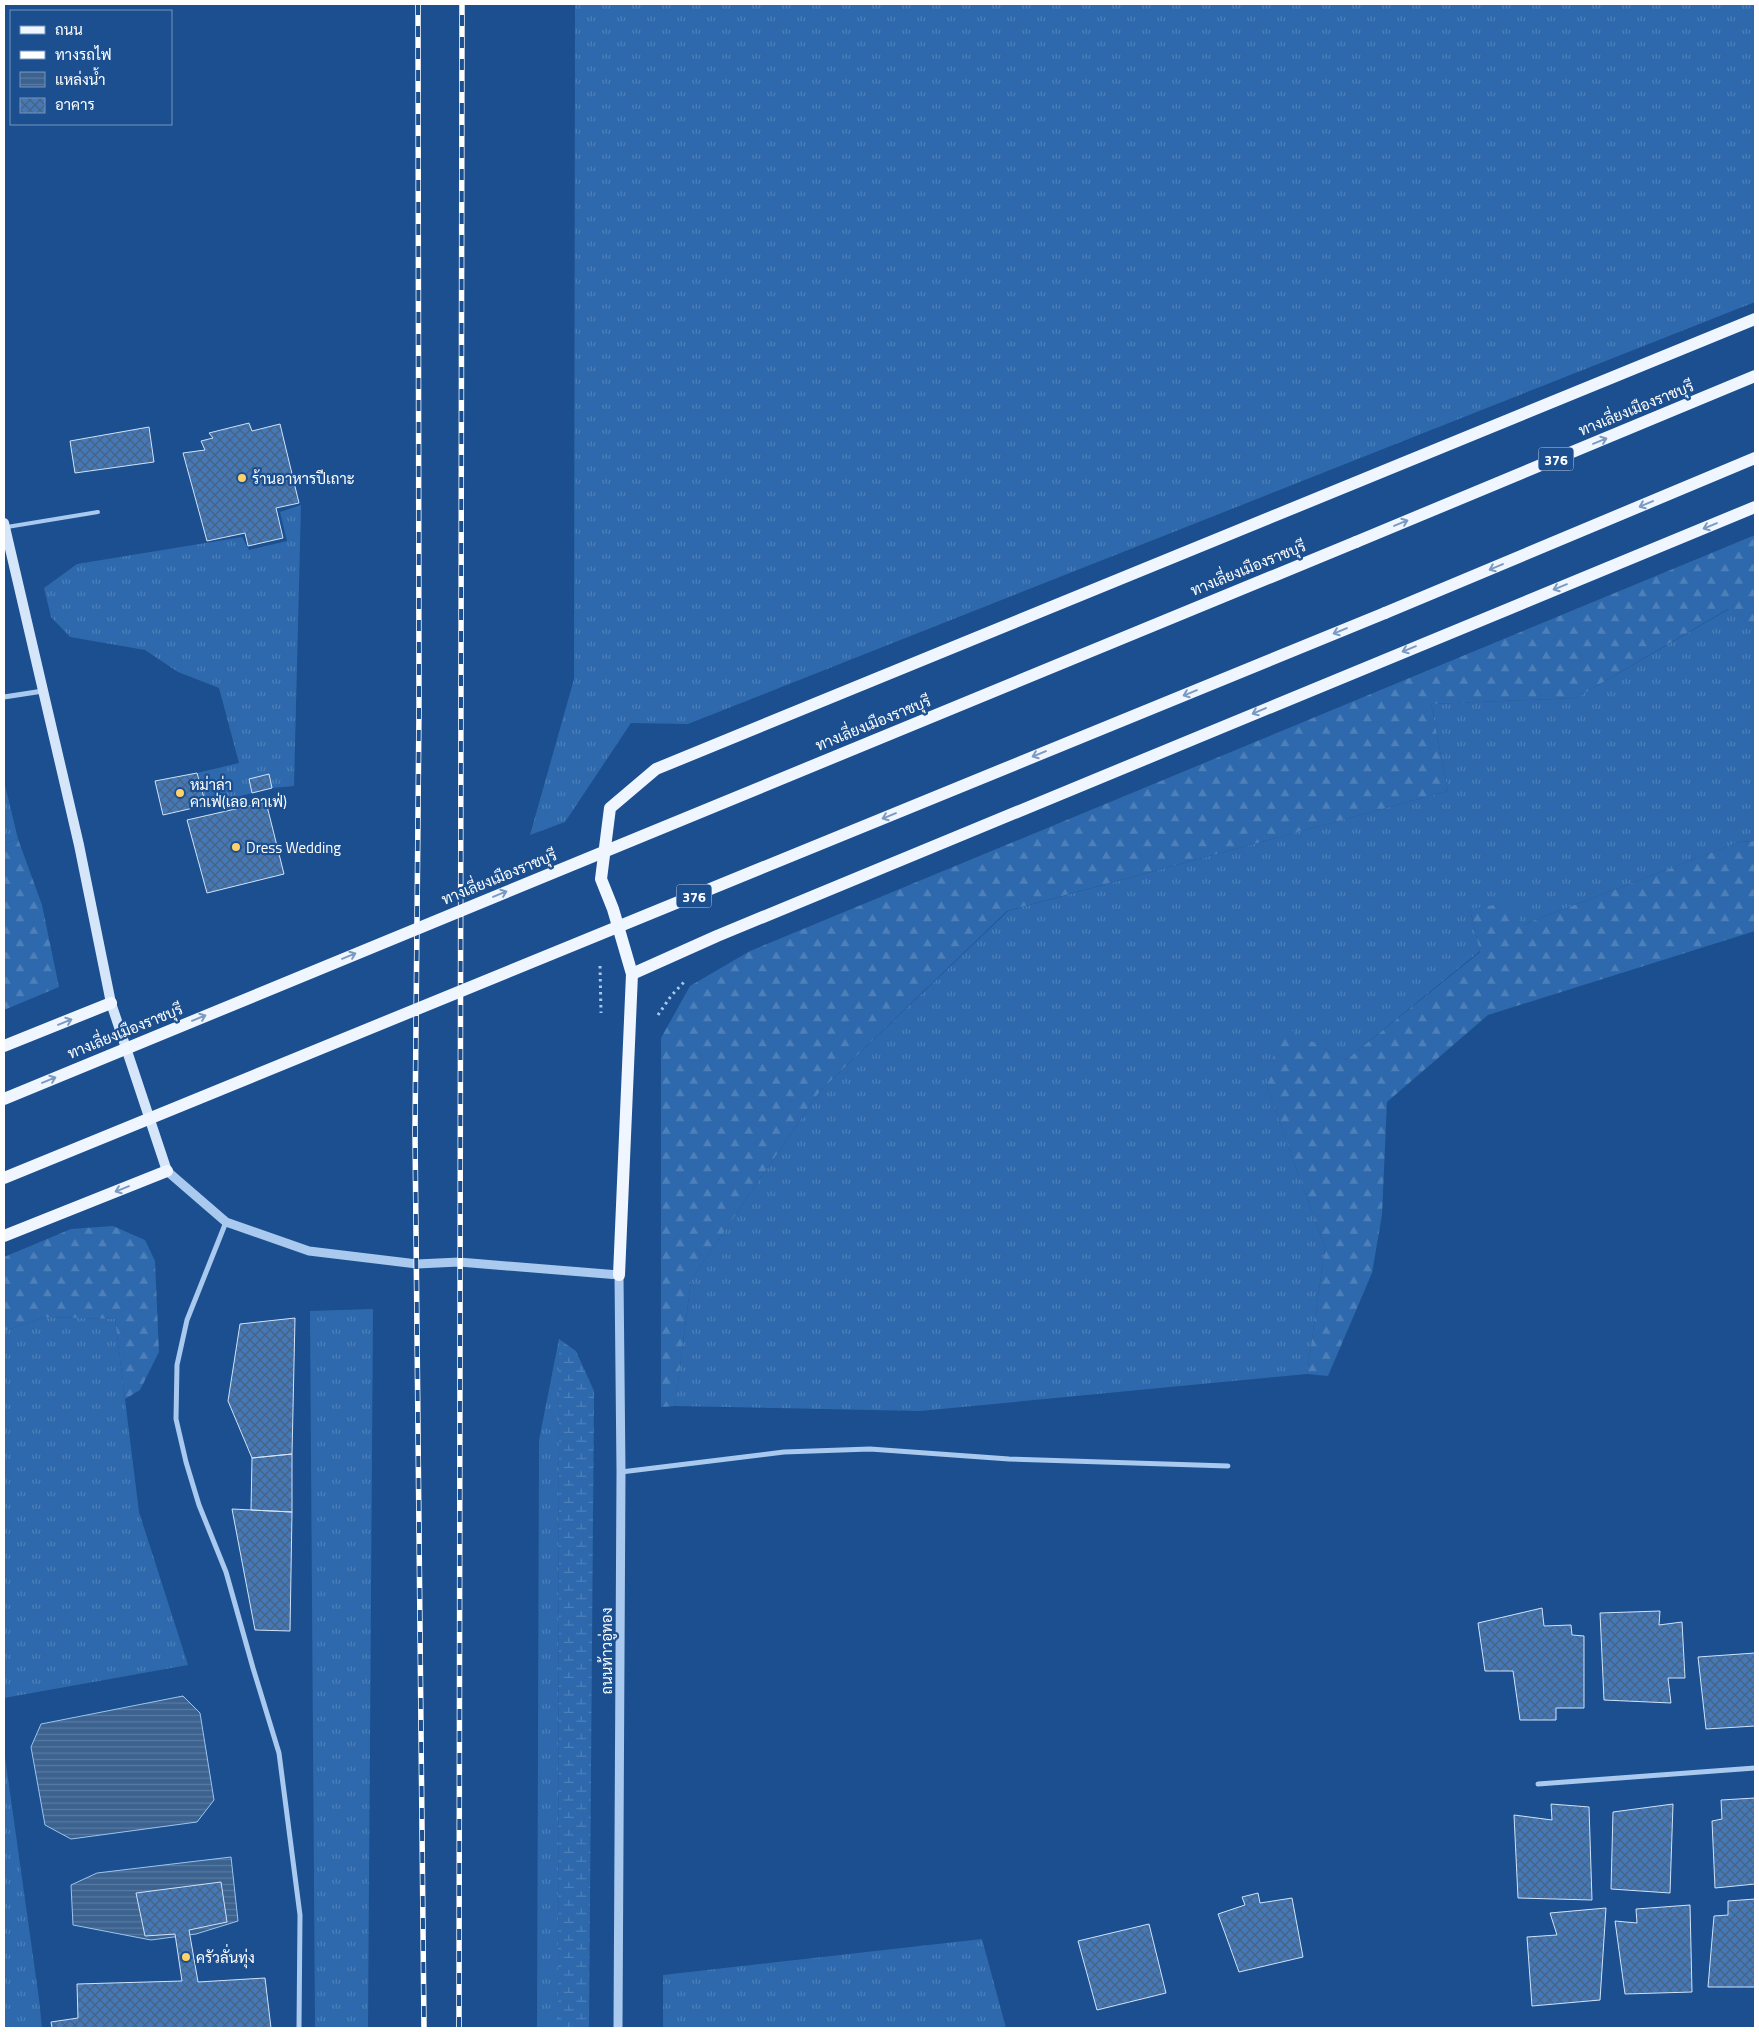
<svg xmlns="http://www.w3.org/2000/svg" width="1759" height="2032" viewBox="0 0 1759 2032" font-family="'Titillium Web',Sarabun,sans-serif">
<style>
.grass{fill:url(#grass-tufts)}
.forest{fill:url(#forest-firs)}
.wetland{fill:url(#wetland-marsh)}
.water{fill:url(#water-rules);stroke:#9cc4f0}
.building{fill:url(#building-cross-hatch);stroke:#cfe3fa}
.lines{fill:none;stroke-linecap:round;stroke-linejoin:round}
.path{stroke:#a9c9ee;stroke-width:3;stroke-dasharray:2.5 4;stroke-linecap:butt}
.service{stroke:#a9c9ee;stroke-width:4}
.minor{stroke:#a9c9ee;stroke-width:5}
.tertiary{stroke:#a9c9ee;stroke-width:9}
.secondary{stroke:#d6e6fa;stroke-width:10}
.primary{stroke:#f0f6ff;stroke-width:12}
.rail-casing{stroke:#fff;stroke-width:5.5}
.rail{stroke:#1b4f8f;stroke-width:4;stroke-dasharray:11;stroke-linecap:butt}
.primary-bridge{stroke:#f0f6ff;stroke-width:12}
.oneway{stroke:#7b9ac1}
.poi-dot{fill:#ffd166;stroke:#1b4f8f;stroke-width:2}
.labels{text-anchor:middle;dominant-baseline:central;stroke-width:4.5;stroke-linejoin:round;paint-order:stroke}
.shield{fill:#1b4f8f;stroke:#bbcadd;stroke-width:1}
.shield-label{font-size:14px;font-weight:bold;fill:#fff}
.street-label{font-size:15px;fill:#fff;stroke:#1b4f8f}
.poi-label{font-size:15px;fill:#fff;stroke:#1b4f8f;text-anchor:start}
</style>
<defs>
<pattern id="grass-tufts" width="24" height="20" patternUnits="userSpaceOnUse" patternTransform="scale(1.25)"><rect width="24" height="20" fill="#2e69ad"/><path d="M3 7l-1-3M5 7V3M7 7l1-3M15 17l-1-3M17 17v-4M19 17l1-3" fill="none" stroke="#4d80b9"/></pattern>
<pattern id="forest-firs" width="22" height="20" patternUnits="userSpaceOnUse" patternTransform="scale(1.25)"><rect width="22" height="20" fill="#2e69ad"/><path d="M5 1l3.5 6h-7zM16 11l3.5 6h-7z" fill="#4d80b9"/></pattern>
<pattern id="wetland-marsh" width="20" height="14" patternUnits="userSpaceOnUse" patternTransform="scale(1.25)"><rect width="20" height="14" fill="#2e69ad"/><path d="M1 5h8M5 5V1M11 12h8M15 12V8" fill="none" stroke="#4d80b9"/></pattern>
<pattern id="water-rules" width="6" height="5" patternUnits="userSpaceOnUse" patternTransform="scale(1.25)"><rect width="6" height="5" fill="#3c6290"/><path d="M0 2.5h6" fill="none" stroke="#597aa1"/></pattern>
<pattern id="building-cross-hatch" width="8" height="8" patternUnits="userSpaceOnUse" patternTransform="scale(1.25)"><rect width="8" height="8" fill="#4478b7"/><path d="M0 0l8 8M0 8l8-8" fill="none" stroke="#486282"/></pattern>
</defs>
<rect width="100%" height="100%" fill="#1b4f8f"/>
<path class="grass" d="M575 4H1755V302L688 724 631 723 565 822 530 835 574 679Z
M301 505 294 786 272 788 206 805 197 773 239 763 219 688 178 672 145 650 70 637 51 617 44 588 77 564 242 537 249 550 287 541 280 512Z
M1729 609 1755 627V841L1739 842 1522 925 1470 909 1480 951 1346 1060 1281 1025 1267 1087 1325 1248 1307 1374 920 1411 675 1406 691 1280 820 1091 1008 911 1448 791 1431 704 1576 698Z
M4 781 18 839 4 843Z
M373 1309 368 2028H315L310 1311Z
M46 1317 115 1319 139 1512 188 1665 4 1698V1331Z
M559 1339 558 2028H537L539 1440Z
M4 1750 39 1999 42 2028H4Z
M982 1939 1006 2028H663V1975Z"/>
<path class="forest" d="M1755 535V627L1728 609 1576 698 1431 704 1448 791 1007 911 820 1091 691 1280 675 1406 661 1407V1038L690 986 750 951Z
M18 839 42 905 59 987 4 1010V843Z
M1755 841V931L1488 1015 1387 1102 1382 1215 1372 1273 1328 1376 1307 1374 1325 1248 1267 1087 1280 1024 1346 1060 1480 952 1470 909 1512 902 1522 925 1739 842Z
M113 1226 145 1240 155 1261 159 1352 140 1390 125 1399 115 1319 46 1317 4 1331V1257L71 1229Z"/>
<path class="wetland" d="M559 1339 576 1351 594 1391 589 2028H558Z"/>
<path class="water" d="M183 1696 200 1713 214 1800 197 1822 71 1839 45 1825 31 1747 41 1724Z
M231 1857 238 1921 196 1934 151 1940 73 1925 71 1885 97 1873Z"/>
<path class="building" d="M249 423 252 431 280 424 299 503 276 508 283 538 248 546 245 533 207 541 183 453 205 450 201 441 213 438 209 433Z
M149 427 154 462 75 473 70 441Z
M197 773 206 805 163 815 155 781Z
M269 774 272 788 252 793 249 779Z
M266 802 284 874 207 893 187 820Z
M295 1318 292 1454 252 1458 228 1401 240 1324Z
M292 1454V1512L251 1510 252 1458Z
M232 1509 292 1512 290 1631 255 1630Z
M1542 1608 1544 1626 1571 1625 1572 1635 1584 1636V1708H1556V1720H1520L1513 1671H1485L1478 1623Z
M1660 1611 1659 1625 1682 1622 1685 1678H1668L1671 1703 1604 1700 1600 1613Z
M1755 1653V1726L1706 1729 1698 1657Z
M1755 1798V1884L1715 1888 1712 1821 1722 1819 1721 1800Z
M1551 1804 1589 1807 1592 1900 1518 1898 1514 1815 1552 1820Z
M1673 1804 1670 1893 1611 1889 1613 1812Z
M221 1882 227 1922 189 1930 198 1982 265 1978 271 2028H52L51 2022 78 2018 77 1984 182 1981 175 1934 145 1936 136 1893Z
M1258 1893 1260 1903 1292 1898 1303 1957 1239 1972 1218 1914 1245 1905 1242 1897Z
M1755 1899V1987H1708L1714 1916 1728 1915V1901Z
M1690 1905 1692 1992 1625 1994 1615 1921 1637 1923 1636 1909Z
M1606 1908 1600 2000 1532 2006 1527 1937 1557 1935 1550 1913Z
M1149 1924 1166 1993 1097 2010 1078 1941Z"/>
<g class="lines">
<path class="path" d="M600 966 601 1013
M658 1015 671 996 685 981"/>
<path class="service" d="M7 527 98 512"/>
<path class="minor" d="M4 697 43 691
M226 1222 187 1320 177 1365 176 1419 186 1462 199 1505 226 1572 253 1668 279 1753 300 1915 299 2028
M621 1472 784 1452 870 1449 1009 1459 1228 1466
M1538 1784 1755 1768"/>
<path class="tertiary" d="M167 1171 226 1222 309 1251 417 1264 459 1262 619 1275 621 1472 618 2028"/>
<path class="secondary" d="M4 523 79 845 111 1003 167 1171"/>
<path class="primary" d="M1755 319 656 769 610 808 601 879 613 909 632 974 717 936 1755 507
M1356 542 1755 376
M1385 613 1755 458
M4 1046 111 1003
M4 1236 167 1171
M619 1275 632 974"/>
<g class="rail-casing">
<path id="rail" d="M418 4 419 710 415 1132 424 2028
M459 2028 462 4"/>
</g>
<use href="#rail" class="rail"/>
<path class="primary-bridge" d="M4 1099 1356 542
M4 1178 1385 613"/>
</g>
<defs><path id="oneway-shaft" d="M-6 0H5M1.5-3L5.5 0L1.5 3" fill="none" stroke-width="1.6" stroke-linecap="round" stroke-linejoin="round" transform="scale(1.25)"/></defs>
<g class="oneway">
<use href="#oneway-shaft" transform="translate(1600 441) rotate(-22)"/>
<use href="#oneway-shaft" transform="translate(1646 504) rotate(157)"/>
<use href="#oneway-shaft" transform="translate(1401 523) rotate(-22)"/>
<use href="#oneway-shaft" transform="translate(1710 526) rotate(158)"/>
<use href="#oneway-shaft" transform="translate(1496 567) rotate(157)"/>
<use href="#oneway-shaft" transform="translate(1560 587) rotate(158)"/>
<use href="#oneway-shaft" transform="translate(1340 631) rotate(158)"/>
<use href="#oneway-shaft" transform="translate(1409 649) rotate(158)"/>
<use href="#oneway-shaft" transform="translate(1190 693) rotate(158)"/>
<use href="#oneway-shaft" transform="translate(1259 711) rotate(157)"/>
<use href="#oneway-shaft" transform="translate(1039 754) rotate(158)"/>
<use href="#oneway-shaft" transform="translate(889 816) rotate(158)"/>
<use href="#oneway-shaft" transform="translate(500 894) rotate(-22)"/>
<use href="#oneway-shaft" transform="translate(349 956) rotate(-22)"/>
<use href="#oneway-shaft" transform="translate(199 1018) rotate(-22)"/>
<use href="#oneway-shaft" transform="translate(65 1022) rotate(-22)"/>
<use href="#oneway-shaft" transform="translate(49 1080) rotate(-22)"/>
<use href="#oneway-shaft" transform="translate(122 1189) rotate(158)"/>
</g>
<g class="poi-dot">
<circle cx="242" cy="478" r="5"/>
<circle cx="180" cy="793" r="5"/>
<circle cx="236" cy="847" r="5"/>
<circle cx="186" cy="1957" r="5"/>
</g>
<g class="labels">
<g class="shield">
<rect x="1538.5" y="447.5" width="35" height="23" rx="4"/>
<rect x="676.5" y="884.5" width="35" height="23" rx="4"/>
</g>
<g class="shield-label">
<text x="1556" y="459">376</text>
<text x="694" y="896">376</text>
</g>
<g class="street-label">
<text transform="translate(1636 408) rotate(-22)">ทางเลี่ยงเมืองราชบุรี</text>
<text transform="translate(1248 568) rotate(-22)">ทางเลี่ยงเมืองราชบุรี</text>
<text transform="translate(873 723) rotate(-22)">ทางเลี่ยงเมืองราชบุรี</text>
<text transform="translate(499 877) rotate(-22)">ทางเลี่ยงเมืองราชบุรี</text>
<text transform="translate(125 1031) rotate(-22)">ทางเลี่ยงเมืองราชบุรี</text>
<text transform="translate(606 1651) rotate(-90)">ถนนท้าวอู่ทอง</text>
</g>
<g class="poi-label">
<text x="252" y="478">ร้านอาหารปีเถาะ</text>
<text x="190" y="784">หม่าล่า<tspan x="190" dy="17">คาเฟ่(เลอ คาเฟ่)</tspan></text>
<text x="246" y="847">Dress Wedding</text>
<text x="196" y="1957">ครัวลั่นทุ่ง</text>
</g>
</g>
<rect width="1759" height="2032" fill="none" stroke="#ffffff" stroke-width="10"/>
<rect x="10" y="10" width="162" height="115" fill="#1b4f8f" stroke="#7695bc"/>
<rect x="20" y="26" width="25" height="8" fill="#f0f6ff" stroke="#7695bc"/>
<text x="55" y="35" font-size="15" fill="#ffffff">ถนน</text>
<rect x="20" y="51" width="25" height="8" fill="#ffffff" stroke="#7695bc"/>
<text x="55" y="60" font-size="15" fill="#ffffff">ทางรถไฟ</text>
<rect x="20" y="72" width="25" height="15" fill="url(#water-rules)" stroke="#7695bc"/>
<text x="55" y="85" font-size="15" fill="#ffffff">แหล่งน้ำ</text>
<rect x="20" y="98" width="25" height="15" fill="url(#building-cross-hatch)" stroke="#7695bc"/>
<text x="55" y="110" font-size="15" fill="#ffffff">อาคาร</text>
</svg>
